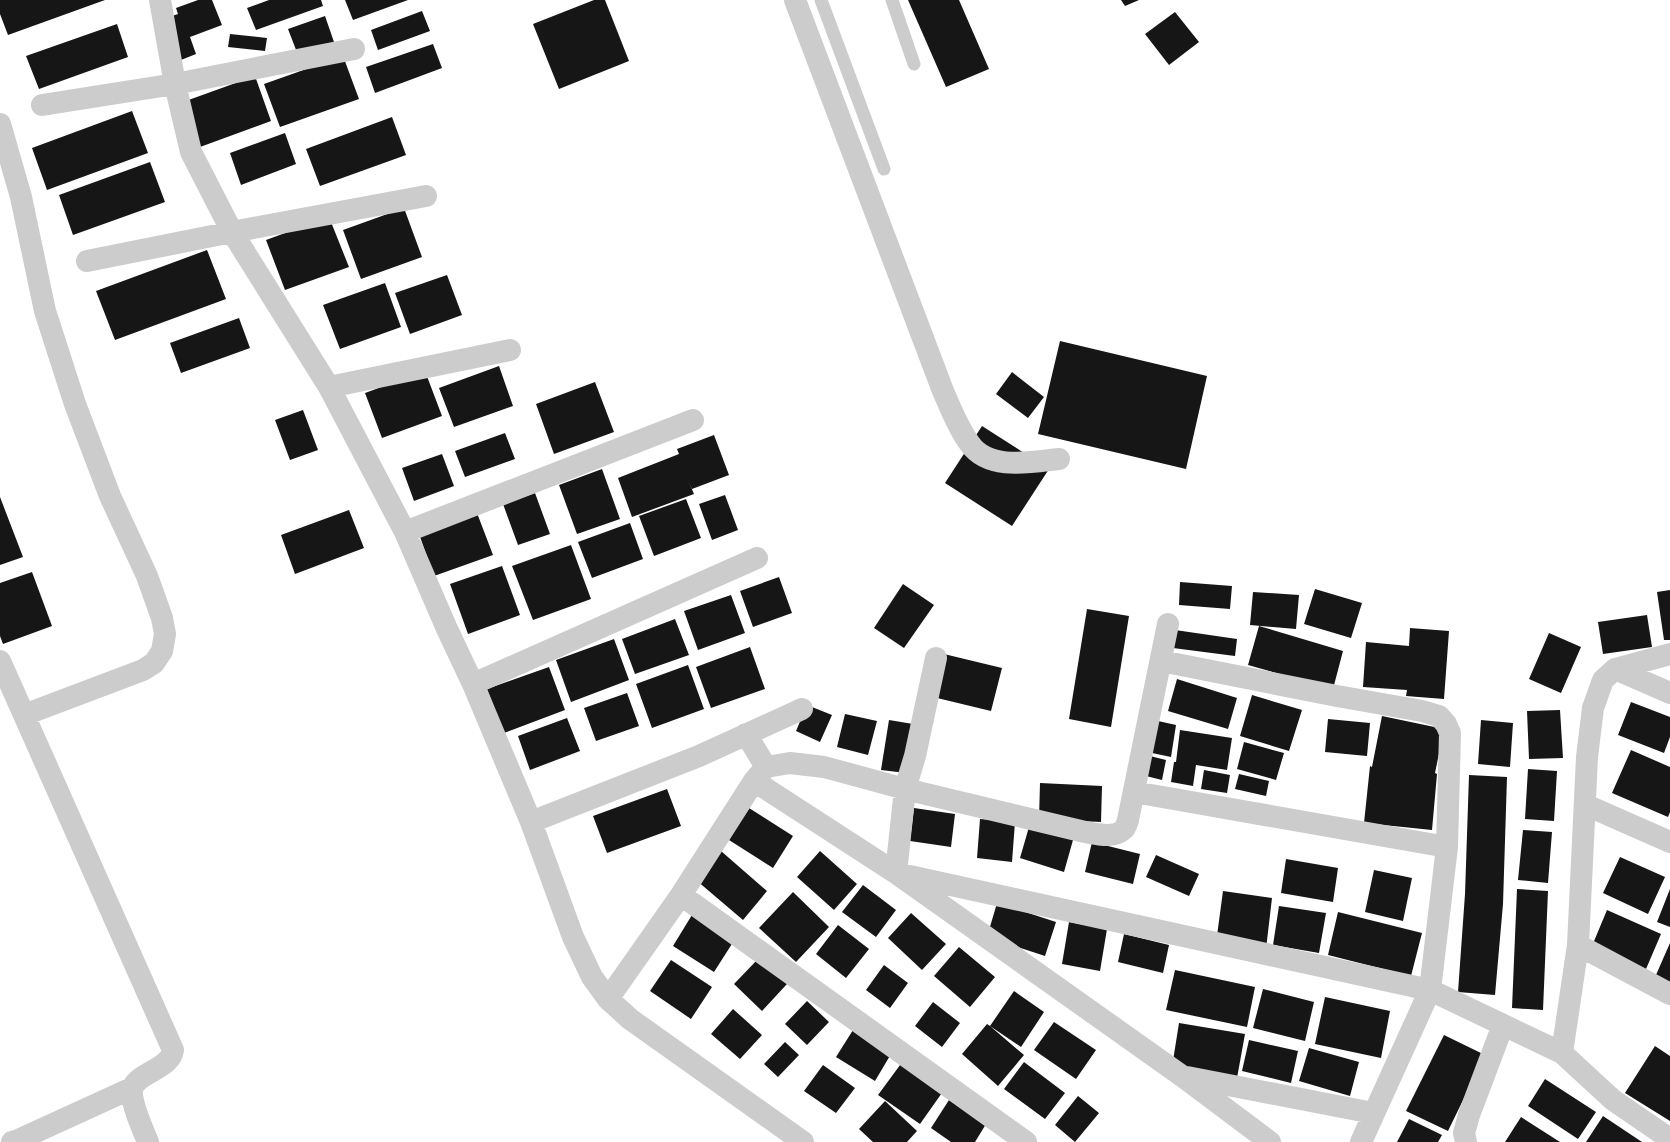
<svg xmlns="http://www.w3.org/2000/svg" width="1670" height="1142" viewBox="0 0 1670 1142" font-family="'Exo 2',sans-serif">
<style>
.building{fill:#161616}
.lines{fill:none;stroke-linecap:round;stroke-linejoin:round}
.service{stroke:#ccc;stroke-width:13}
.minor{stroke:#ccc;stroke-width:22}
</style>
<rect width="100%" height="100%" fill="#fff"/>
<path class="building" d="M0 0H105L8 35 0 14Z
M198 0H212L222 25 190 37 196 54 181 60 166 18 178 14 176 8Z
M269 0H321L323 6 256 30 247 8Z
M345 0H408L353 20Z
M594 0H605L629 61 559 89 533 24Z
M908 0H959L989 69 946 87Z
M1121 0H1139L1125 6Z
M422 11 430 31 378 50 371 30Z
M1175 12 1199 42 1169 65 1145 34Z
M325 16 334 42 298 55 288 29Z
M117 24 128 57 39 89 26 56Z
M230 34 267 38 265 51 228 47Z
M433 44 442 68 375 93 366 67Z
M343 56 359 99 280 127 264 84Z
M255 76 271 121 200 147 183 102Z
M132 111 148 153 47 190 32 148Z
M392 117 406 155 320 186 306 149Z
M285 133 296 164 241 185 230 153Z
M150 162 165 202 73 235 59 195Z
M404 208 422 257 361 279 343 230Z
M329 217 349 267 285 290 266 240Z
M207 250 226 299 115 340 96 291Z
M447 275 462 315 410 334 395 293Z
M385 283 401 327 340 349 323 305Z
M239 318 250 348 181 373 170 343Z
M1060 341 1207 376 1186 469 1038 434Z
M499 366 513 406 454 427 439 388Z
M425 371 442 416 382 438 365 393Z
M1012 372 1044 397 1028 418 996 394Z
M595 382 614 432 554 454 536 404Z
M303 410 318 450 290 460 275 420Z
M982 426 1049 469 1012 526 945 483Z
M505 433 515 459 465 477 455 451Z
M714 435 729 475 692 489 688 480 694 494 632 517 618 478 679 454 677 449Z
M442 454 454 486 414 501 402 468Z
M602 469 620 519 577 534 559 485Z
M535 493 550 534 518 545 503 504Z
M725 495 738 530 712 540 699 504Z
M0 497 23 557 0 565Z
M686 499 701 538 654 556 639 516Z
M349 510 364 548 295 574 281 535Z
M477 513 493 555 434 576 419 534Z
M630 523 643 559 592 578 578 542Z
M571 545 591 599 533 620 512 566Z
M502 566 520 615 468 634 450 584Z
M32 572 52 626 3 644 0 636V583Z
M779 577 792 613 753 627 740 591Z
M1180 582 1232 586 1230 609 1179 605Z
M903 584 934 605 904 648 874 628Z
M1315 589 1362 603 1351 638 1304 624Z
M1670 590V640H1664L1657 592Z
M1253 592 1299 595 1296 629 1250 625Z
M731 595 745 633 698 650 684 611Z
M1087 609 1129 616 1111 727 1069 719Z
M1647 615 1652 647 1603 654 1598 622Z
M675 619 689 655 635 674 622 639Z
M1259 626 1343 651 1333 689 1248 665Z
M1410 628 1449 631 1444 699 1406 696 1407 690 1363 687 1366 642 1409 646Z
M1175 630 1237 639 1235 656 1173 648Z
M1549 633 1581 647 1561 693 1529 679Z
M614 639 629 680 571 702 556 660Z
M750 647 765 689 711 708 696 667Z
M944 654 1002 668 991 711 933 697Z
M688 665 704 709 652 728 636 684Z
M549 667 565 710 504 733 487 689Z
M1177 679 1237 698 1228 729 1168 711Z
M627 693 639 726 596 741 584 708Z
M1252 695 1302 710 1289 751 1240 736Z
M1631 702 1670 717V737L1664 753 1618 735Z
M807 705 832 715 820 742 796 731Z
M1560 710 1563 758 1529 759 1527 711Z
M845 714 877 721 868 755 837 747Z
M1382 716 1444 729 1435 773 1437 774 1432 830 1364 823 1370 766 1372 767Z
M567 718 580 751 530 770 518 736Z
M1328 719 1370 723 1367 756 1325 752Z
M889 720 913 724 906 773 881 770Z
M1481 720 1513 723 1510 767 1478 764Z
M1158 721 1176 725 1171 757 1152 753Z
M1180 730 1232 738 1227 770 1196 765 1193 786 1171 782 1174 762H1176Z
M1244 742 1284 753 1276 780 1237 769Z
M1631 750 1670 767V812L1668 817 1612 793Z
M1146 755 1166 760 1162 780 1142 775Z
M1528 769 1557 771 1554 821 1525 819Z
M1204 770 1230 775 1227 793 1201 789Z
M1239 774 1269 781 1266 796 1235 789Z
M1469 775 1507 777 1503 904 1495 995 1458 992 1465 894Z
M1040 783 1102 786 1101 822 1039 819Z
M667 789 681 826 607 853 593 816Z
M749 808 793 836 773 868 729 840Z
M914 808 955 814 951 847 910 841Z
M980 819 1015 822 1012 862 977 858Z
M1029 827 1073 840 1064 872 1020 858Z
M1523 830 1552 832 1548 883 1518 880Z
M1092 842 1140 854 1133 884 1085 872Z
M721 851 767 891 743 920 696 880Z
M820 851 857 884 834 910 797 877Z
M1156 855 1199 874 1189 896 1146 877Z
M1620 857 1665 877 1648 914 1603 893Z
M1286 859 1338 868 1333 902 1281 893Z
M1374 870 1412 878 1403 921 1365 912Z
M863 885 896 910 876 937 842 912Z
M1517 889 1548 891 1543 1010 1512 1008Z
M1670 889V927L1657 922Z
M1223 891 1272 898 1266 949 1216 943Z
M793 892 829 927 796 962 759 928Z
M997 903 1056 922 1045 956 987 937Z
M1279 906 1326 913 1319 953 1273 945Z
M695 910 737 936 714 972 673 946Z
M1607 910 1661 934 1646 969 1592 946Z
M1338 912 1422 933 1411 976 1328 955Z
M911 913 946 944 922 970 888 938Z
M1069 922 1107 929 1100 971 1062 964Z
M838 925 869 949 846 978 816 954Z
M1124 934 1169 945 1163 973 1118 962Z
M1670 943V992L1652 984Z
M959 947 995 977 970 1007 934 976Z
M759 958 787 984 762 1011 734 984Z
M671 960 712 987 691 1019 650 991Z
M884 965 908 983 890 1008 866 990Z
M1175 970 1255 987 1247 1027 1166 1010Z
M1263 989 1314 1002 1305 1041 1253 1028Z
M1014 991 1044 1012 1021 1047 990 1026 1024 1055 998 1086 962 1054 987 1024 990 1026Z
M1325 997 1390 1011 1381 1058 1315 1044Z
M807 1001 829 1022 807 1045 785 1024Z
M933 1002 960 1023 942 1047 915 1026Z
M733 1009 762 1035 740 1059 711 1034Z
M1054 1022 1096 1050 1076 1079 1034 1050Z
M1179 1023 1245 1034 1237 1078 1172 1067Z
M853 1030 891 1054 875 1081 836 1057Z
M1444 1035 1485 1055 1448 1131 1406 1111Z
M1249 1040 1298 1051 1291 1083 1242 1071Z
M785 1042 799 1055 778 1077 764 1064Z
M1655 1046 1670 1056V1121L1625 1093Z
M1309 1048 1359 1062 1350 1096 1299 1081Z
M903 1061 944 1090 920 1124 878 1095Z
M1024 1062 1065 1093 1045 1119 1004 1089Z
M823 1065 855 1088 836 1113 804 1091Z
M1545 1079 1596 1112 1578 1139 1528 1106Z
M1078 1096 1099 1113 1075 1142 1055 1125Z
M949 1100 986 1124 975 1142H951L931 1128Z
M885 1101 917 1131 907 1142H873L859 1129Z
M1603 1116 1642 1142H1586Z
M1521 1117 1560 1142H1505Z
M1409 1119 1442 1135 1438 1142H1397Z"/>
<g class="lines">
<path class="service" d="M821 0 884 169
M892 0 914 64"/>
<path class="minor" d="M160 0 175 84 191 152 232 232 329 387 405 532 447 629 473 684 531 822 573 937 592 977 608 999 630 1019 803 1142
M795 0 943 391C951 409 958 428 970 444 989 471 1031 462 1059 459
M42 105 175 84 354 49
M0 124 21 197 45 311 75 404 110 496 147 576 162 618 165 634 162 651 154 663 143 670 24 715
M87 261 232 232 426 196
M329 387 510 350
M405 532 693 420
M936 658 915 756 905 789 896 873 1430 990 1562 1053 1613 1100 1670 1139
M0 661 173 1050C171 1070 133 1073 132 1091 131 1103 143 1130 148 1142
M1161 661 1337 696 1422 711 1439 716 1446 724 1450 733 1447 847 1430 990 1361 1142
M1615 669 1670 693
M473 684 757 558
M746 734 766 767
M754 781 896 873 1182 1076 1270 1142
M1134 792 1447 847
M1586 805 1670 842
M531 822 699 756 802 709
M681 895 1026 1142
M1578 945 1670 994
M608 999 681 895 754 781 766 767 790 763 824 767 905 789 1085 832C1096 834 1115 839 1124 829 1126 827 1127 823 1128 820L1168 624
M1562 1053 1578 945 1587 757 1593 708 1603 680 1615 669 1670 654
M1187 1077 1373 1113
M12 1142 16 1141 132 1088
M1466 1142 1464 1133 1469 1115 1503 1025"/>
</g>
</svg>
